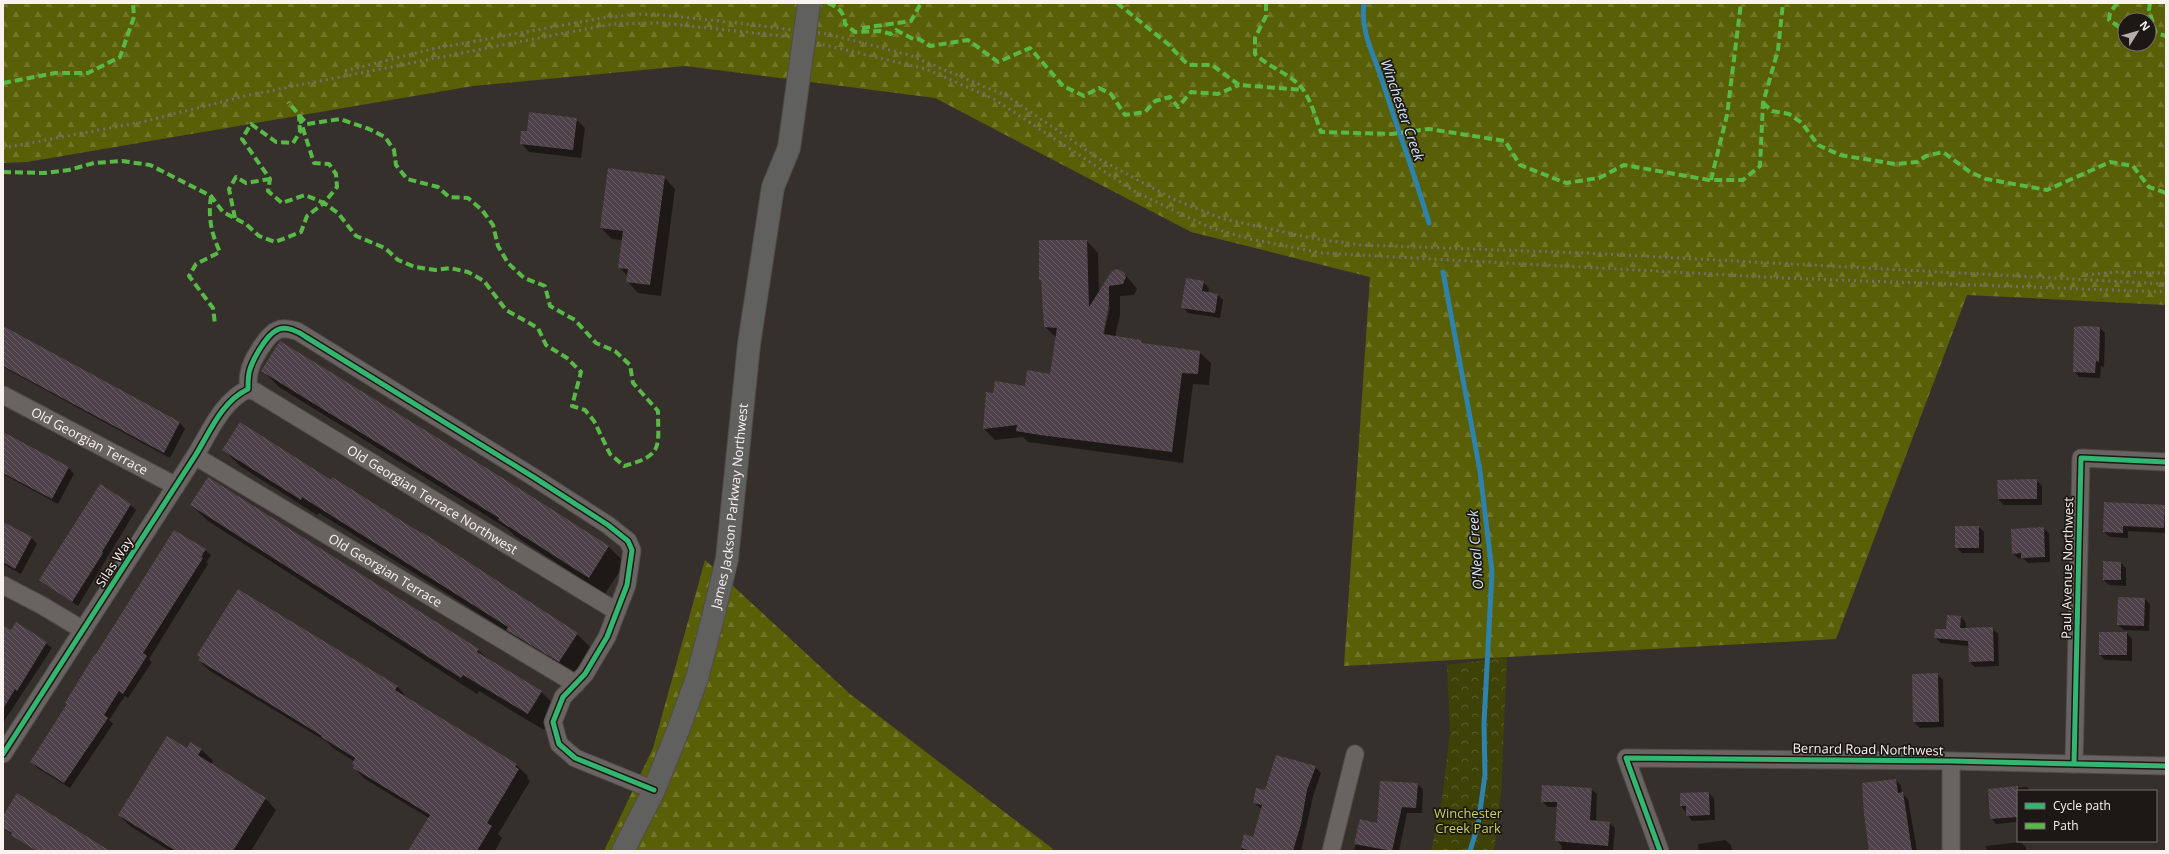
<svg xmlns="http://www.w3.org/2000/svg" width="2169" height="854" viewBox="0 0 2169 854" font-family="'Open Sans',sans-serif">
<style>
.forest{fill:url(#forest-firs);fill-rule:evenodd}
.park{fill:url(#park-crowns)}
.shadow{fill:#0007;fill-rule:evenodd}
.lines{fill:none;stroke-linecap:round;stroke-linejoin:round}
.stream{stroke:#2e82ac;stroke-width:5}
.building{fill:url(#building-back-hatch)}
.street-casing{stroke:#524c49;stroke-width:19}
.secondary-casing{stroke:#524c49;stroke-width:24}
.street{stroke:#696461;stroke-width:17}
.secondary{stroke:#60615f;stroke-width:22}
.rail{stroke:#726e6c;stroke-width:3;stroke-dasharray:2 4;stroke-linecap:butt}
.secondary-bridge-casing{stroke:#524c49;stroke-width:24;stroke-linecap:butt}
.secondary-bridge{stroke:#60615f;stroke-width:22}
.quiet{stroke:#58b947;stroke-width:4;stroke-dasharray:8 4;stroke-linecap:butt}
.cycleway-casing{stroke:#1d1815;stroke-width:8}
.cycleway{stroke:#33b770;stroke-width:5}
.labels{text-anchor:middle;dominant-baseline:central;stroke-width:3.5;stroke-linejoin:round;paint-order:stroke}
.street-label{font-size:13px;fill:#faf2ee;stroke:#1d1815}
.park-label{font-size:13px;fill:#c5d35f;stroke:#1d1815}
.water-label{font-size:14px;font-style:italic;fill:#d3e7f4;stroke:#1d1815}
</style>
<defs>
<pattern id="forest-firs" width="22" height="20" patternUnits="userSpaceOnUse"><rect width="22" height="20" fill="#585f06"/><path d="M5 1l3.5 6h-7zM16 11l3.5 6h-7z" fill="#71762b"/></pattern>
<pattern id="park-crowns" width="20" height="18" patternUnits="userSpaceOnUse"><rect width="20" height="18" fill="#3e4207"/><path d="M2 6a3 3 0 1 1 6 0M12 15a3 3 0 1 1 6 0" fill="none" stroke="#5b5e2b"/></pattern>
<pattern id="building-back-hatch" width="6" height="6" patternUnits="userSpaceOnUse"><rect width="6" height="6" fill="#4f414a"/><path d="M-1 5l2 2M0 0l6 6M5-1l2 2" fill="none" stroke="#695d64"/></pattern>
</defs>
<rect width="100%" height="100%" fill="#36302c"/>
<path class="forest" d="M3 3H2166V305L1967 295 1836 639 1344 666 1370 277 1191 232 935 98 685 66 473 86 27 162 3 163ZM2125 20H2149V44H2125Z
M705 560 850 694 1053 849 1050 851H604L653 748Z"/>
<path class="park" d="M1507 657 1501 794 1494 851H1431L1442 799 1450 732 1447 665Z"/>
<path class="shadow" d="M576 119 585 128 581 158 529 152 521 143Z
M664 177 675 189 661 296 638 293 627 281 628 276 619 267 622 240 612 239 601 228Z
M1087 241 1098 253 1099 294 1124 273 1137 289 1134 295 1120 296V315L1115 337 1141 341 1144 344 1199 352 1211 363 1209 385 1193 384 1183 463 1028 442 1023 437 995 440 984 429 994 395 1026 387 1051 375 1057 338 1045 327 1042 282 1040 279ZM1110 306 1103 339H1101L1107 308Z
M1203 282 1209 288 1208 293 1217 294 1223 300 1220 318 1188 313 1183 307Z
M3 327 180 423 185 429 170 458 3 367Z
M2100 328 2105 333 2104 367 2101 366 2100 378 2079 377 2074 371Z
M263 371 506 481 609 547 625 563 605 594 515 536 508 529 279 387Z
M3 433 69 468 74 474 58 504 3 474Z
M223 449 331 481 577 634 593 650 576 678 523 647 511 634 319 513 317 515 240 466Z
M2036 480 2042 486V505H2004L1998 499Z
M2105 503 2166 506V533L2128 531V538L2110 537 2104 532Z
M130 505 136 510 78 606 40 580Z
M191 505 478 650 488 659 541 692 558 708 544 730 479 691 477 694 208 521Z
M3 523 32 538 37 544 21 574 3 564Z
M1979 527 1984 532V553H1962L1956 547Z
M2043 528 2049 533 2050 562 2028 563 2023 558 2019 559 2013 553Z
M205 550 211 555 206 563 208 564 149 659 152 662 128 698 125 696 109 720 113 724 70 788 37 768 32 762Z
M2121 563 2126 568V586L2109 585 2104 580Z
M238 590 398 687 408 699 516 765 528 776 527 778 530 781 498 834 502 838 495 851H409L429 818 365 779 354 768V761L333 748 327 742 210 671 199 660Z
M2145 599 2150 604 2149 631 2124 630 2118 625Z
M1961 617 1966 623V629L1992 628 1998 634 1999 666 1975 667 1970 662 1969 646 1941 643 1936 638Z
M2127 633 2132 639V661L2105 660 2100 655Z
M46 643 52 648 3 723V644Z
M1937 674 1943 680 1944 727 1920 728 1914 722Z
M191 743 202 750 213 761 211 764 265 798 276 810 251 851H170L130 826 119 815 187 749Z
M1315 767 1321 773 1313 796 1301 851H1241L1245 836 1254 838 1262 809 1254 803 1266 791Z
M1896 780 1901 786 1902 793 1908 799 1917 851H1870Z
M1417 784 1423 789 1422 813H1407L1399 851H1354L1361 820 1378 824Z
M2027 787 2031 791H2018V822L1996 824 1991 818 1989 790Z
M1591 789 1597 794 1596 821 1610 823 1615 828 1613 851H1561L1562 846 1556 840 1557 807H1548L1542 801Z
M1709 793 1714 799 1715 820 1692 821 1681 806V794Z
M3 817 106 851H35L3 828Z
M1725 840 1731 845 1732 850 1736 851H1699L1698 844Z
M2020 842 2026 847V851H1987L1986 846Z"/>
<g class="lines">
<path class="stream" d="M1364 3C1360 31 1374 55 1382 80 1397 128 1415 175 1429 223
M1443 272 1480 471 1492 572 1484 723 1485 775 1478 825 1470 851"/>
</g>
<path class="building" d="M529 112 577 118 573 150 520 144 521 131H527Z
M608 168 665 176 650 285 626 282 628 269 618 268 623 231 600 228Z
M1039 240H1087L1089 307 1112 271 1117 269 1124 272 1126 277 1123 284 1109 286V304L1103 334 1141 340 1142 343 1200 351 1198 374 1182 373 1172 452 1040 435 1016 431 1017 425 983 429 986 392 993 393 995 381 1025 386 1027 370 1050 374 1057 328 1044 327 1041 280H1039Z
M1186 278 1204 281 1202 291 1218 294 1215 313 1181 308Z
M3 326 180 422 164 453 3 366Z
M2083 326 2100 327 2099 362 2096 361 2095 373 2073 372 2074 327Z
M280 341 506 480 609 546 589 578 498 520 499 518 261 371Z
M240 422 331 480 332 477 421 533 422 532 578 633 559 662 506 630 508 627 302 497 301 500 222 450Z
M3 432 69 467 52 499 3 473Z
M208 477 479 649 477 652 542 691 528 714 463 675 461 678 190 505Z
M2037 479V499H1998L1997 480Z
M100 484 131 504 102 552 103 553 72 602 39 580Z
M2104 502 2165 505 2164 528 2123 526V533L2103 532Z
M3 522 32 537 15 569 3 562Z
M1955 526H1979V548H1955Z
M2044 527 2045 557 2021 558V553L2012 554 2011 529Z
M174 530 206 549 201 557 203 558 143 653 147 656 123 694 119 691 104 715 108 718 64 783 30 762 67 704 65 703 95 654H96Z
M2103 561 2121 562V580H2103Z
M238 589 398 686 395 690 517 764 515 767 519 769 487 823 492 826 477 851H408L430 815 353 768 354 765 352 764 355 758 321 737 322 736 198 660 200 657 197 655Z
M2118 597 2145 598 2144 626 2117 625Z
M1947 615 1961 616 1960 628 1993 627 1994 661 1969 662 1968 641 1934 638 1935 629H1946Z
M16 622 47 642 17 691 15 689 3 709V625L11 630Z
M2099 632H2127V655H2099Z
M1938 673 1939 722H1913L1912 674Z
M167 736 187 748 190 742 202 749 198 755 266 798 233 851H176L118 815Z
M1276 755 1316 766 1307 790 1301 824 1293 851H1250L1241 848 1244 834 1253 837 1262 805 1253 803 1256 788 1265 790Z
M1896 779 1898 793 1903 792 1912 851H1869L1864 814 1862 783Z
M1380 781 1418 783 1416 808 1402 807 1392 851 1354 844 1360 819 1377 823Z
M1542 785 1592 788 1590 820 1610 822 1608 846 1555 841 1557 802H1541Z
M2018 786V817L1990 819 1988 789Z
M1709 792 1710 815 1686 816V806H1680V793Z
M17 793 110 851H36L11 835 12 833 3 828V816Z"/>
<g class="lines">
<g class="street-casing">
<g id="street">
<path d="M248 389C248 384 248 378 249 373 251 361 267 334 278 330 284 327 291 330 297 331L535 478 608 525 628 541 632 550 627 585 607 637 585 674 563 697 553 722 559 744 575 758 654 790"/>
<path id="s1" d="M248 389 256 392 616 611"/>
<path id="s2" d="M3 395 176 486"/>
<path id="s3" d="M195 456 576 684"/>
<path d="M3 585 43 606 83 630"/>
<path d="M3 754 195 456C210 432 221 402 248 389"/>
<path d="M2074 764 2081 458 2166 462"/>
<path d="M1331 851 1355 754"/>
<path d="M1660 851 1626 758 1951 761 2166 766"/>
<path d="M1951 851V761"/>
</g>
</g>
<g class="secondary-casing">
<g id="secondary">
<path id="s4" d="M623 851 654 790 677 733 697 678 713 617 727 559 749 344 773 187 789 148"/>
</g>
</g>
<use href="#street" class="street"/>
<use href="#secondary" class="secondary"/>
<path class="rail" d="M345 71 432 49 602 18 636 14 663 15 746 24 828 34 909 55 1007 96 1101 160 1173 199 1220 218 1311 238 1360 245 1585 253 2166 284
M3 148 142 122 249 95 528 40 613 24 662 23 791 37 926 69 994 99 1134 191 1181 214 1209 227 1250 239 1322 253 1784 278 2166 292
M2086 275 2115 272 2166 273"/>
<g class="secondary-bridge-casing">
<path id="secondary-bridge" d="M789 148 809 3"/>
</g>
<use href="#secondary-bridge" class="secondary-bridge"/>
<path class="quiet" d="M828 3C839 8 844 11 845 24L855 32 880 31 891 34 896 30 915 40 919 39 930 46 968 40 998 62 1030 48 1063 86 1084 96 1099 88 1111 94 1125 115 1145 112 1155 101 1170 97 1178 107 1191 92 1218 94 1239 85
M1117 3 1168 44 1188 65H1212L1239 85 1304 90
M1266 3V16L1255 38V54C1268 67 1295 76 1304 91 1312 103 1316 119 1321 132L1391 134 1429 129 1505 141 1520 165 1566 183 1599 178 1624 165 1709 180H1743L1760 166 1763 103 1778 50 1783 3
M2117 3 2110 13 2109 20 2125 31
M2150 3 2149 10 2156 33
M862 28 911 21 921 3
M2149 34 2156 33 2166 36
M3 83 55 73H88L120 57 134 17 133 3
M1763 103 1772 111 1789 114 1802 123 1818 145 1840 155 1895 164 1917 162 1926 156 1943 152 1970 172 1986 179 2047 190 2110 162 2133 166 2149 187 2166 193
M299 116 314 163 329 164 336 174 337 187 324 203 305 195 282 203 268 191 270 179 242 139 251 124 276 142 293 143 300 132Z
M3 172 44 173 69 170 94 163 122 161 150 165 211 196 223 212 246 224 259 236 275 242 301 232 307 216 324 203 338 213 356 236 385 248 398 260 415 267 435 270 450 268 468 272 484 281 506 310 538 328 546 345 567 358 581 372 572 406 585 410 594 421 610 454 624 466C664 455 658 447 658 411L633 383 630 365 615 351 596 343 575 320 550 306 545 286 524 278 508 263 498 246 493 225 482 210 468 198 449 197 438 187 407 179 396 165 394 150 385 137 369 129 340 119 307 124 288 102
M1711 180 1727 115 1741 3
M211 196C208 217 211 233 220 252L196 264 189 276 213 308 215 324
M235 218 229 189 236 177 246 183 270 179"/>
<g class="cycleway-casing">
<path id="cycleway" d="M3 754 195 456C210 432 221 402 248 389 248 384 248 378 249 373 251 362 266 335 277 330 286 325 299 332 306 337L535 478 608 525 628 541 632 550 627 585 607 637 585 674 563 697 553 722 559 744 575 758 654 790
M2074 764 2081 458 2166 462
M1660 851 1626 758 1951 761 2166 766"/>
</g>
<use href="#cycleway" class="cycleway"/>
</g>
<g class="labels">
<g class="street-label">
<text stroke="none"><textPath href="#s2" startOffset="98">Old Georgian Terrace</textPath></text>
<text stroke="none"><textPath href="#s1" startOffset="215">Old Georgian Terrace Northwest</textPath></text>
<text stroke="none"><textPath href="#s4" startOffset="364">James Jackson Parkway Northwest</textPath></text>
<text transform="translate(114 562) rotate(-57)">Silas Way</text>
<text transform="translate(2067 568) rotate(-89)">Paul Avenue Northwest</text>
<text stroke="none"><textPath href="#s3" startOffset="222">Old Georgian Terrace</textPath></text>
<text transform="translate(1868 749) rotate(1)">Bernard Road Northwest</text>
</g>
<g class="park-label">
<text x="1468" y="813">Winchester<tspan x="1468" dy="15">Creek Park</tspan></text>
</g>
<g class="water-label">
<text transform="translate(1403 110) rotate(71)">Winchester Creek</text>
<text transform="translate(1475 550) rotate(-94)">O'Neal Creek</text>
</g>
</g>
<rect width="2169" height="854" fill="none" stroke="#faf2ee" stroke-width="8"/>
<rect x="2017" y="790" width="140" height="52" fill="#1d1815" stroke="#756f6c"/>
<rect x="2025" y="803" width="20" height="6" fill="#33b770" stroke="#756f6c"/>
<text x="2053" y="810" font-size="12" fill="#faf2ee">Cycle path</text>
<rect x="2025" y="823" width="20" height="6" fill="#58b947" stroke="#756f6c"/>
<text x="2053" y="830" font-size="12" fill="#faf2ee">Path</text>
<g transform="translate(2137 32) rotate(53)"><circle r="19" fill="#1d1815" stroke="#756f6c"/>
<path d="M0-3L7 15L0 10L-7 15Z" fill="#b5aeaa"/>
<text y="-6" font-size="11" font-weight="bold" text-anchor="middle" fill="#faf2ee">N</text>
</g>
</svg>
